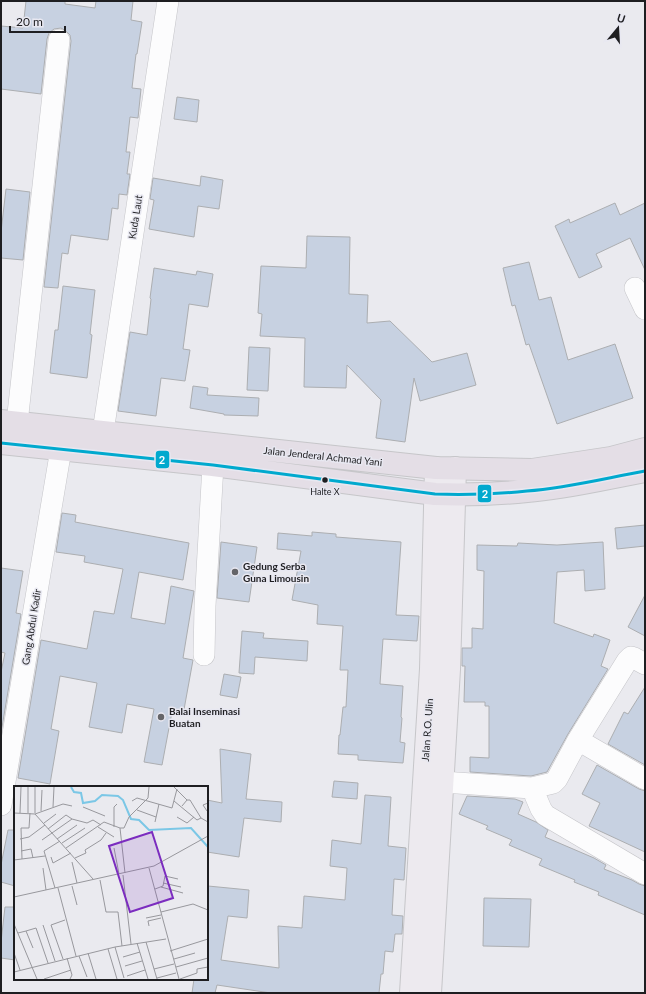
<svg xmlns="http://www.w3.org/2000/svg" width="646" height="994" viewBox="0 0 646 994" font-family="Lato,sans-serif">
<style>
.building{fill:#c7d1e1;stroke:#acaeb1}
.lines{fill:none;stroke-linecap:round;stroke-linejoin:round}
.minor-casing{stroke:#c5c5c9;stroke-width:22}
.major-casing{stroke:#c6c6c9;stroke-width:24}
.highway-casing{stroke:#c6c6c9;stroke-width:24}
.minor{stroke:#fcfcfd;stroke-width:21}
.major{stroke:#edeaef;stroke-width:22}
.highway{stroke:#e4dee6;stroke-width:22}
.bus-1-casing{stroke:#e8e8f1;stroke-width:6}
.bus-1{stroke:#00a9ce;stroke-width:3}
.bus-dot{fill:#1e1e21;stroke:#e8e8f1;stroke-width:1.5}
.poi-dot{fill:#656569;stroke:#e8e8f1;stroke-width:1.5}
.labels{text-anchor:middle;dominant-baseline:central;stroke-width:3;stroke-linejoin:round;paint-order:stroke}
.bus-label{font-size:9px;fill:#1e1e21;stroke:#e8e8f1}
.street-label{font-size:10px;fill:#1e1e21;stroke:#e8e8f1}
.poi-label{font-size:10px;font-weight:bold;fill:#1e1e21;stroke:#e8e8f1;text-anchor:start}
.inset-river{fill:none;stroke:#7bc7e6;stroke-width:2}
.inset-road{fill:none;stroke:#98989d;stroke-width:1}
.view{fill:#7b2cbf;fill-opacity:0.15;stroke:#7b2cbf;stroke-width:2}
.inset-edge{fill:none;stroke:#1e1e21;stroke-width:2}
.line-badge{stroke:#e8e8f1;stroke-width:1.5}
.badge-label{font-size:11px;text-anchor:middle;font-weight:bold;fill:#fff}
</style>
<rect width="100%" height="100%" fill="#eaeaef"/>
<path class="building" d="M26 1H65V4L95 8 96 1H133L131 20 142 22 137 54H136L132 88 141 89 138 118 130 117 126 152H130L127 174H130L127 195 119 194 118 209 112 208 108 240 71 235 68 254 62 253 58 288 44 287 71 41 70 35 66 31 61 28 54 29 49 33 47 39 41 94 1 89V26L23 28Z
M177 97 199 100 197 122 174 119Z
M201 176 223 180 219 209 198 206 194 237 149 229 154 200 150 199 153 178 200 186Z
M6 189 30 192 23 260 1 258V232Z
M615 203 620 215 645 203V270L630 238 596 254 602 267 579 278 555 226 569 219 570 223Z
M307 236 350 237 349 294 368 295 367 323 390 321 432 362 467 353 476 385 420 401 414 378 405 442 376 438 381 400 347 365 346 388 304 387 305 338 260 336 262 314 258 313 261 266 306 268Z
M529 262 539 300 551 297 568 360 615 344 633 398 557 424 529 344 526 345 515 305 512 306 503 268Z
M154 268 196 275 197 271 213 274 208 307 189 304 183 349 190 350 185 381 161 378 156 416 118 411 130 332 147 335 151 299 150 298Z
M63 286 95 290 90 334 92 335 87 378 50 373 55 330H58Z
M249 347 270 348 268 391 247 390Z
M193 386 208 388 207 395 259 398 258 416 224 415V414L190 408Z
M62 513 76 515 75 522 189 543 183 580 139 572 131 618 165 624 171 586 194 591 183 658 193 660 183 715 172 712 162 765 144 762 154 709 127 704 122 733 89 727 97 683 60 676 51 729 59 731 50 784 18 778 41 640 87 649 94 611 114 614 123 569 84 562 85 556 56 552Z
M645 525V546L617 549 615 528Z
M312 532 336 534V537L401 542 396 615 419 616 417 641 383 639 380 684 403 686 401 717 402 718 400 742 405 743 403 763 358 760V755L338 754 339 735H340L343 707H346L348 670H340L343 626 317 624 318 605 292 600 301 551 277 549 278 533 312 536Z
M221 542 257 547 249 602 217 598Z
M603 542 605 589 585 591 584 570 557 572 554 623 593 637 594 634 610 640 601 666 608 669 568 734 547 772 531 776 470 772V757L489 758V706H485V702H464L465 666H462V648H472V628L483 629 484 571 477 570V545L517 546 518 543 557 545Z
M1 568 23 571 16 613 21 614 1 733V672L5 653 1 652Z
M645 595V636L628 627Z
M242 631 264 633 263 638 308 641 307 661 255 657 254 674 239 673Z
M224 674 241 677 237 698 220 695Z
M645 687V765L608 744 624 712 628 714Z
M220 749 251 754 246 799 282 802 281 822 244 818 239 857 207 852V800L222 803Z
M597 765 639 789 645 791V852L589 826 600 803 582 794Z
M334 781 358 783 357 799 332 797Z
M365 795 391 797 388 846 406 848 404 880 394 879 392 915 403 916 402 934H395L393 952 385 951 383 974H381L379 993H271L217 985 215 993H192L194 979H207L208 886 249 890 247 918 228 916 221 960 279 968 278 926 302 928 304 896 345 900 347 868 330 866 332 840 361 844Z
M467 796 515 799 523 802 518 814 536 822 548 830 545 837 594 858 606 865 604 869 632 880 639 884 645 886V915L598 895 599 892 574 882 575 880 539 865 542 859 509 845 512 840 486 829 488 826 459 814Z
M8 830H15V886L1 882V865Z
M484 898 531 899 529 947 483 946Z
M5 907H15V960L1 958V942Z"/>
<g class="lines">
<g class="minor-casing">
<path id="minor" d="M635 288 645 309
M17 423 59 40
M103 432 168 1
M204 655 205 606 213 465
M578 740 645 779
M442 782 532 788 553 783 557 779 578 740 627 661 631 657 634 658 645 664
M532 788 541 809 545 815 645 874
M1 805 61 449"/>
</g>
<g class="major-casing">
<path id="major" d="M411 993 431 669 436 468
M430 993 449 669 455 468"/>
</g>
<g class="highway-casing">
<path id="highway" d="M1 421 436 468 532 470 611 458 645 449
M1 443 213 465 435 494C465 495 497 494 527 491 567 488 606 478 645 471"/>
</g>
<use href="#minor" class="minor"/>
<use href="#major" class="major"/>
<use href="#highway" class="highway"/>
<g class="bus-1-casing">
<path id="bus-1" d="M1 443 213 465 435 494C465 495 497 494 527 491 567 488 606 478 645 471"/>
</g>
<use href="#bus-1" class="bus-1"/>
</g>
<circle class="bus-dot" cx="325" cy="480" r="3.5"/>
<g class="poi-dot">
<circle cx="235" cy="572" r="4"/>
<circle cx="161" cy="717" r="4"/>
</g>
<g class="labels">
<g class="bus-label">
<text x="325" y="491">Halte X</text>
</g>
<g class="street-label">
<text transform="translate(135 217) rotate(-81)">Kuda Laut</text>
<text transform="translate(323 456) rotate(6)">Jalan Jenderal Achmad Yani</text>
<text transform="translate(31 627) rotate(-81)">Gang Abdul Kadir</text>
<text transform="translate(427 730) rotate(-86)">Jalan R.O. Ulin</text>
</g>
<g class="poi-label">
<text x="243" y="566">Gedung Serba<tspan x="243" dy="12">Guna Limousin</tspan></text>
<text x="169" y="711">Balai Inseminasi<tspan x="169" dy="12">Buatan</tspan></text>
</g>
</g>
<g transform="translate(14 786)">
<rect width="194" height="194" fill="#eaeaef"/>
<path class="inset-river" d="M57 1 60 6 67 7 69 17 81 15 88 9 104 10 109 14 117 33 125 34 135 44 177 42 194 61"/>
<path class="inset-road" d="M160 1 173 14 168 20M173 14H176L187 32M118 15 123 12 158 22 163 3M160 15 183 34 187 32 194 36M39 21 40 1M69 21 91 30M123 24 142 31M27 25 28 4M193 25 189 19 194 17M0 27 21 28 79 93M6 27 7 1M14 27V1M21 27V1M21 28 49 18 58 20M163 31 173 37 180 31M141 36 145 18M30 37 42 28M84 41 100 51M100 41V21L103 18M106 42H110L115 31 134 12 135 1M106 42 111 87M34 43 52 29 58 33 73 37 79 34 87 39M6 53 15 51 31 39M43 53 63 39M28 54 58 33M48 57 71 42M52 62 90 36 106 42M100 62 105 88M7 65 17 63 19 72M37 71 39 77 57 67M61 72 72 67 71 64 87 54 92 47M8 73 7 42H15L16 27M0 74 31 70M58 76 63 97M29 82 32 104M135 82 165 193M109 89 117 158M86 94 92 126H104L108 160M149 97 167 101M58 100 63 119M147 101 169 107M41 102 30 65 46 55M44 102 62 170M141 103 149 100 151 90 164 93M0 111 140 80 194 50M147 126 179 118 194 124M132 132 147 129M0 138 23 193M29 139 41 175M135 140 134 135 147 132M12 145 22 142 34 177M4 147 12 145 19 162M132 156 143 193M123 157 134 193M101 161 110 192M94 163 103 193M156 165 194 153M0 167 6 184M74 167 82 193M65 170 73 191M109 171 126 166M53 172 58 189 56 193M49 173 37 139 51 134M160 173 181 167M111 180 128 175M162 181 194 172M140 183 160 178M0 186 101 161 152 153M113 190 131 184M143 192 162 187M30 193 57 184M166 193 183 187V183L194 181"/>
<path class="view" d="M138 46 159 112 116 126 95 60Z"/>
<rect width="194" height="194" class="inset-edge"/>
</g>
<g class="line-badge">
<rect x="155" y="450" width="15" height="19" rx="4" fill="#00a9ce"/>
<rect x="477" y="484" width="15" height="19" rx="4" fill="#00a9ce"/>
</g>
<g class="badge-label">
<text x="162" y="464">2</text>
<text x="485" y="498">2</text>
</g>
<rect width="646" height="994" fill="none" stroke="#1e1e21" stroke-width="4"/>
<g transform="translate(618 28) rotate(18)" stroke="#e8e8f1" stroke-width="3" paint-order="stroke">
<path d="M0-3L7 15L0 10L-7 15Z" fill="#1e1e21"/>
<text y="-6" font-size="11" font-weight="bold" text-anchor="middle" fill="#1e1e21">U</text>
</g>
<path d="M10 26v6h55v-6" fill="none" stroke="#1e1e21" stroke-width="2"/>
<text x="16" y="26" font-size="12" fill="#1e1e21" stroke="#e8e8f1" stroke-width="3" paint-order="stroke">20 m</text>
</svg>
